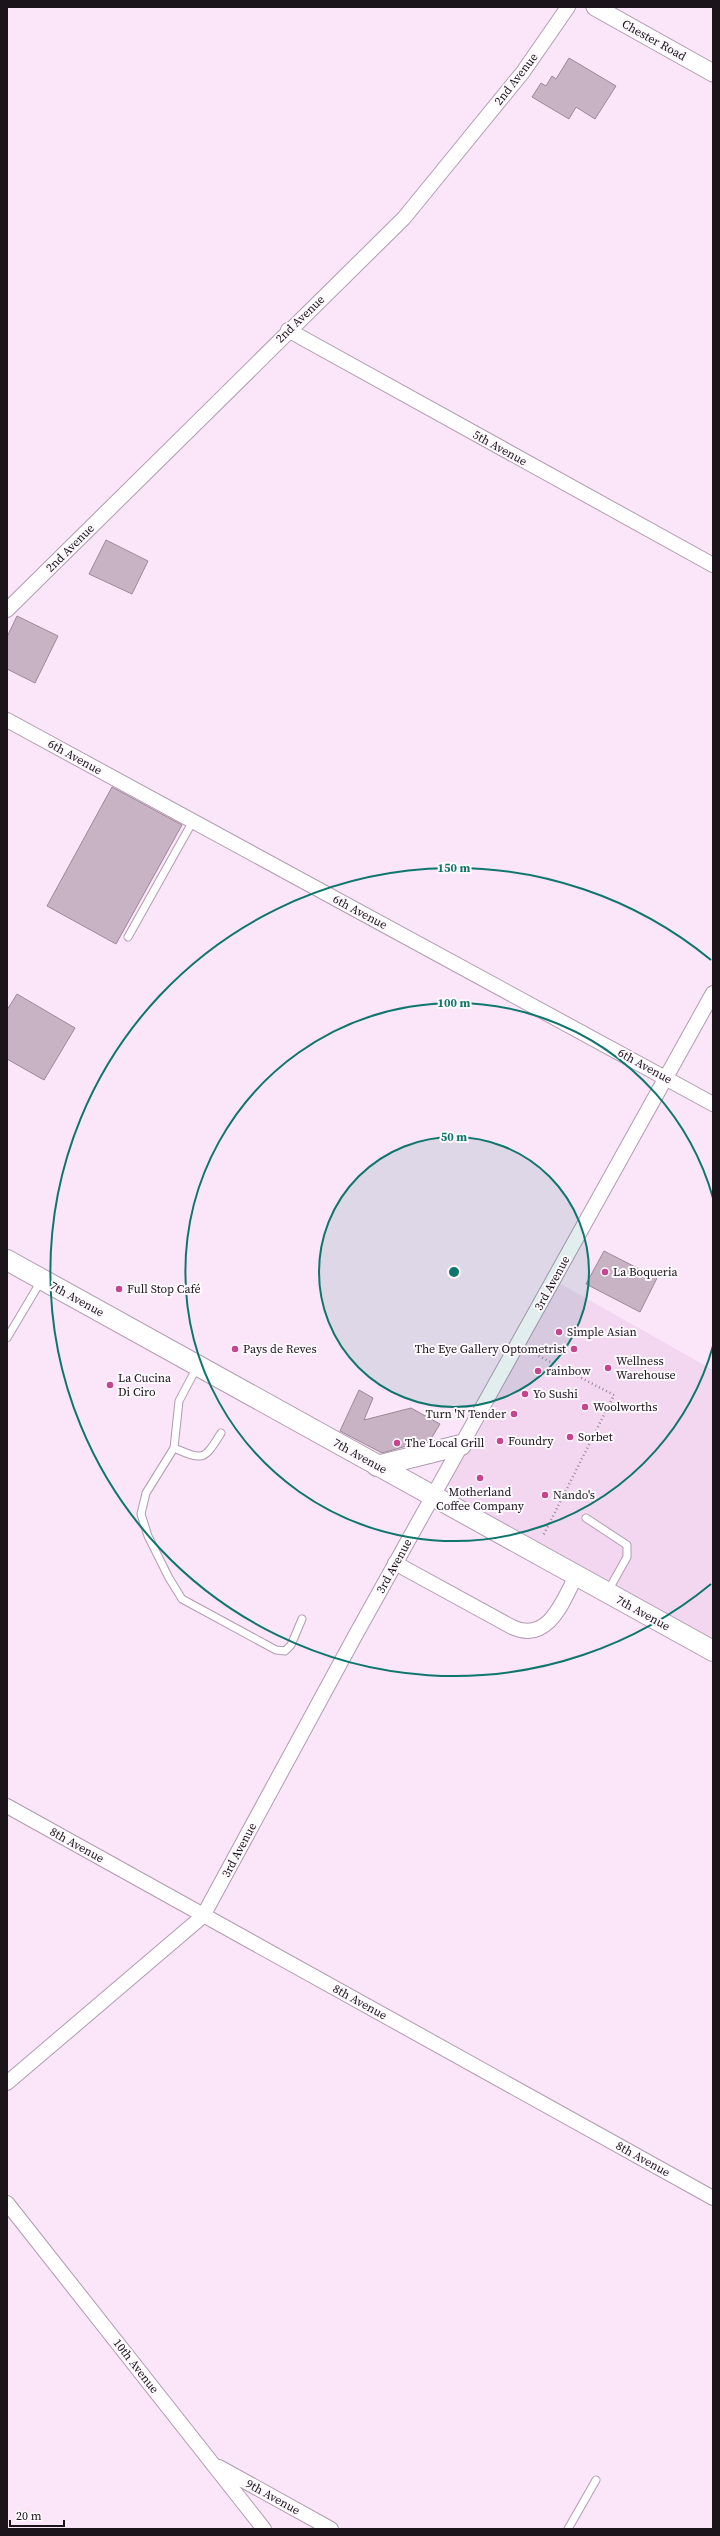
<svg xmlns="http://www.w3.org/2000/svg" width="720" height="2536" viewBox="0 0 720 2536" font-family="'Source Serif 4',serif">
<style>
.built{fill:#f3d7f1}
.building{fill:#c8b3c5;stroke:#9c8899}
.lines{fill:none;stroke-linecap:round;stroke-linejoin:round}
.service-casing{stroke:#b09caf;stroke-width:9}
.minor-casing{stroke:#b09caf;stroke-width:16}
.tertiary-casing{stroke:#b09caf;stroke-width:19}
.secondary-casing{stroke:#b09caf;stroke-width:22}
.path{stroke:#988997;stroke-width:2.5;stroke-dasharray:1 3;stroke-linecap:butt}
.service{stroke:#fff;stroke-width:7}
.minor{stroke:#fff;stroke-width:14}
.tertiary{stroke:#fff;stroke-width:17}
.secondary{stroke:#fff;stroke-width:20}
.ring{fill:none;stroke:#0f766e;stroke-width:2}
.poi-dot{fill:#c5458e;stroke:#fdf9fd;stroke-width:1.5}
.labels{text-anchor:middle;dominant-baseline:central;stroke-width:4;stroke-linejoin:round;paint-order:stroke}
.street-label{font-size:12px;fill:#1b141b;stroke:#fdf9fd}
.poi-label{font-size:12px;fill:#1b141b;stroke:#fdf9fd;text-anchor:start}
.centre{fill:#0f766e;stroke:#fdf9fd;stroke-width:2}
.ring-label{font-size:12px;text-anchor:middle;font-weight:bold;fill:#0f766e;stroke:#fdf9fd;stroke-width:4;stroke-linejoin:round;paint-order:stroke}
</style>
<rect width="100%" height="100%" fill="#fbe5f9"/>
<path class="built" d="M559 1283 713 1370V1639L441 1492Z"/>
<path class="building" d="M569 58 616 86 595 119 576 107 569 119 532 97 541 83 546 86 552 76 556 79Z
M106 540 148 561 132 594 89 574Z
M17 616 58 636 35 683 7 669V637Z
M112 787 182 825 116 944 47 906Z
M17 994 75 1028 44 1080 7 1059V1010Z
M604 1251 657 1278 640 1312 586 1284Z
M359 1390 373 1398 364 1420 411 1408 440 1424 431 1439 382 1453 340 1431Z"/>
<g class="lines">
<g class="service-casing">
<path id="service" d="M128 937 193 821
M7 1338 41 1281
M197 1367 179 1401 174 1448 146 1493 141 1514 148 1536 169 1578 182 1599 276 1650 285 1651 291 1645 302 1619
M174 1448C204 1461 204 1460 221 1433
M586 1518 627 1545V1557L608 1591
M568 2529 596 2480"/>
</g>
<g class="minor-casing">
<path id="minor" d="M288 330 713 565
M7 610 404 218 523 72 568 7
M7 720 713 1104
M395 1563 512 1627C548 1644 563 1601 576 1576
M7 1806 713 2198
M7 2083 203 1916 355 1636 713 993
M7 2203 264 2529
M219 2467 331 2529"/>
</g>
<g class="tertiary-casing">
<path id="tertiary" d="M595 7 713 73"/>
</g>
<g class="secondary-casing">
<path id="secondary" d="M7 1260 713 1651
M377 1466 461 1445"/>
</g>
<path class="path" d="M535 1354 614 1395 543 1536"/>
<use href="#service" class="service"/>
<use href="#minor" class="minor"/>
<use href="#tertiary" class="tertiary"/>
<use href="#secondary" class="secondary"/>
</g>
<circle cx="454" cy="1272" r="135" fill="#0f766e" fill-opacity=".12"/>
<g class="ring">
<circle cx="454" cy="1272" r="135"/>
<path d="M713 1346A269 269 0 1 1 713 1198"/>
<path d="M711 1584A404 404 0 1 1 711 960"/>
</g>
<g class="poi-dot">
<circle cx="605" cy="1272" r="4"/>
<circle cx="119" cy="1289" r="4"/>
<circle cx="559" cy="1332" r="4"/>
<circle cx="235" cy="1349" r="4"/>
<circle cx="574" cy="1349" r="4"/>
<circle cx="608" cy="1368" r="4"/>
<circle cx="538" cy="1371" r="4"/>
<circle cx="110" cy="1385" r="4"/>
<circle cx="525" cy="1394" r="4"/>
<circle cx="585" cy="1407" r="4"/>
<circle cx="514" cy="1414" r="4"/>
<circle cx="570" cy="1437" r="4"/>
<circle cx="500" cy="1441" r="4"/>
<circle cx="397" cy="1443" r="4"/>
<circle cx="480" cy="1478" r="4"/>
<circle cx="545" cy="1495" r="4"/>
</g>
<g class="labels">
<g class="street-label">
<text transform="translate(654 40) rotate(29)">Chester Road</text>
<text transform="translate(516 79) rotate(-52)">2nd Avenue</text>
<text transform="translate(300 319) rotate(-44)">2nd Avenue</text>
<text transform="translate(500 448) rotate(29)">5th Avenue</text>
<text transform="translate(70 548) rotate(-45)">2nd Avenue</text>
<text transform="translate(75 757) rotate(29)">6th Avenue</text>
<text transform="translate(360 912) rotate(28)">6th Avenue</text>
<text transform="translate(645 1066) rotate(29)">6th Avenue</text>
<text transform="translate(552 1283) rotate(-61)">3rd Avenue</text>
<text transform="translate(77 1299) rotate(29)">7th Avenue</text>
<text transform="translate(360 1456) rotate(29)">7th Avenue</text>
<text transform="translate(394 1566) rotate(-61)">3rd Avenue</text>
<text transform="translate(643 1613) rotate(29)">7th Avenue</text>
<text transform="translate(77 1845) rotate(29)">8th Avenue</text>
<text transform="translate(239 1850) rotate(-62)">3rd Avenue</text>
<text transform="translate(360 2002) rotate(29)">8th Avenue</text>
<text transform="translate(643 2159) rotate(29)">8th Avenue</text>
<text transform="translate(136 2366) rotate(52)">10th Avenue</text>
<text transform="translate(273 2497) rotate(29)">9th Avenue</text>
</g>
<g class="poi-label">
<text x="613" y="1272">La Boqueria</text>
<text x="127" y="1289">Full Stop Café</text>
<text x="567" y="1332">Simple Asian</text>
<text x="243" y="1349">Pays de Reves</text>
<text x="566" y="1349" text-anchor="end">The Eye Gallery Optometrist</text>
<text x="616" y="1361">Wellness<tspan x="616" dy="14">Warehouse</tspan></text>
<text x="546" y="1371">rainbow</text>
<text x="118" y="1378">La Cucina<tspan x="118" dy="14">Di Ciro</tspan></text>
<text x="533" y="1394">Yo Sushi</text>
<text x="593" y="1407">Woolworths</text>
<text x="506" y="1414" text-anchor="end">Turn 'N Tender</text>
<text x="578" y="1437">Sorbet</text>
<text x="508" y="1441">Foundry</text>
<text x="405" y="1443">The Local Grill</text>
<text x="480" y="1492" text-anchor="middle">Motherland<tspan x="480" dy="14">Coffee Company</tspan></text>
<text x="553" y="1495">Nando's</text>
</g>
</g>
<circle cx="454" cy="1272" r="6" class="centre"/>
<g class="ring-label">
<text x="454" y="872">150 m</text>
<text x="454" y="1007">100 m</text>
<text x="454" y="1141">50 m</text>
</g>
<rect width="720" height="2536" fill="none" stroke="#1b141b" stroke-width="16"/>
<path d="M10 2520v6h54v-6" fill="none" stroke="#1b141b" stroke-width="2"/>
<text x="16" y="2520" font-size="12" fill="#1b141b" stroke="#fdf9fd" stroke-width="3" paint-order="stroke">20 m</text>
</svg>
